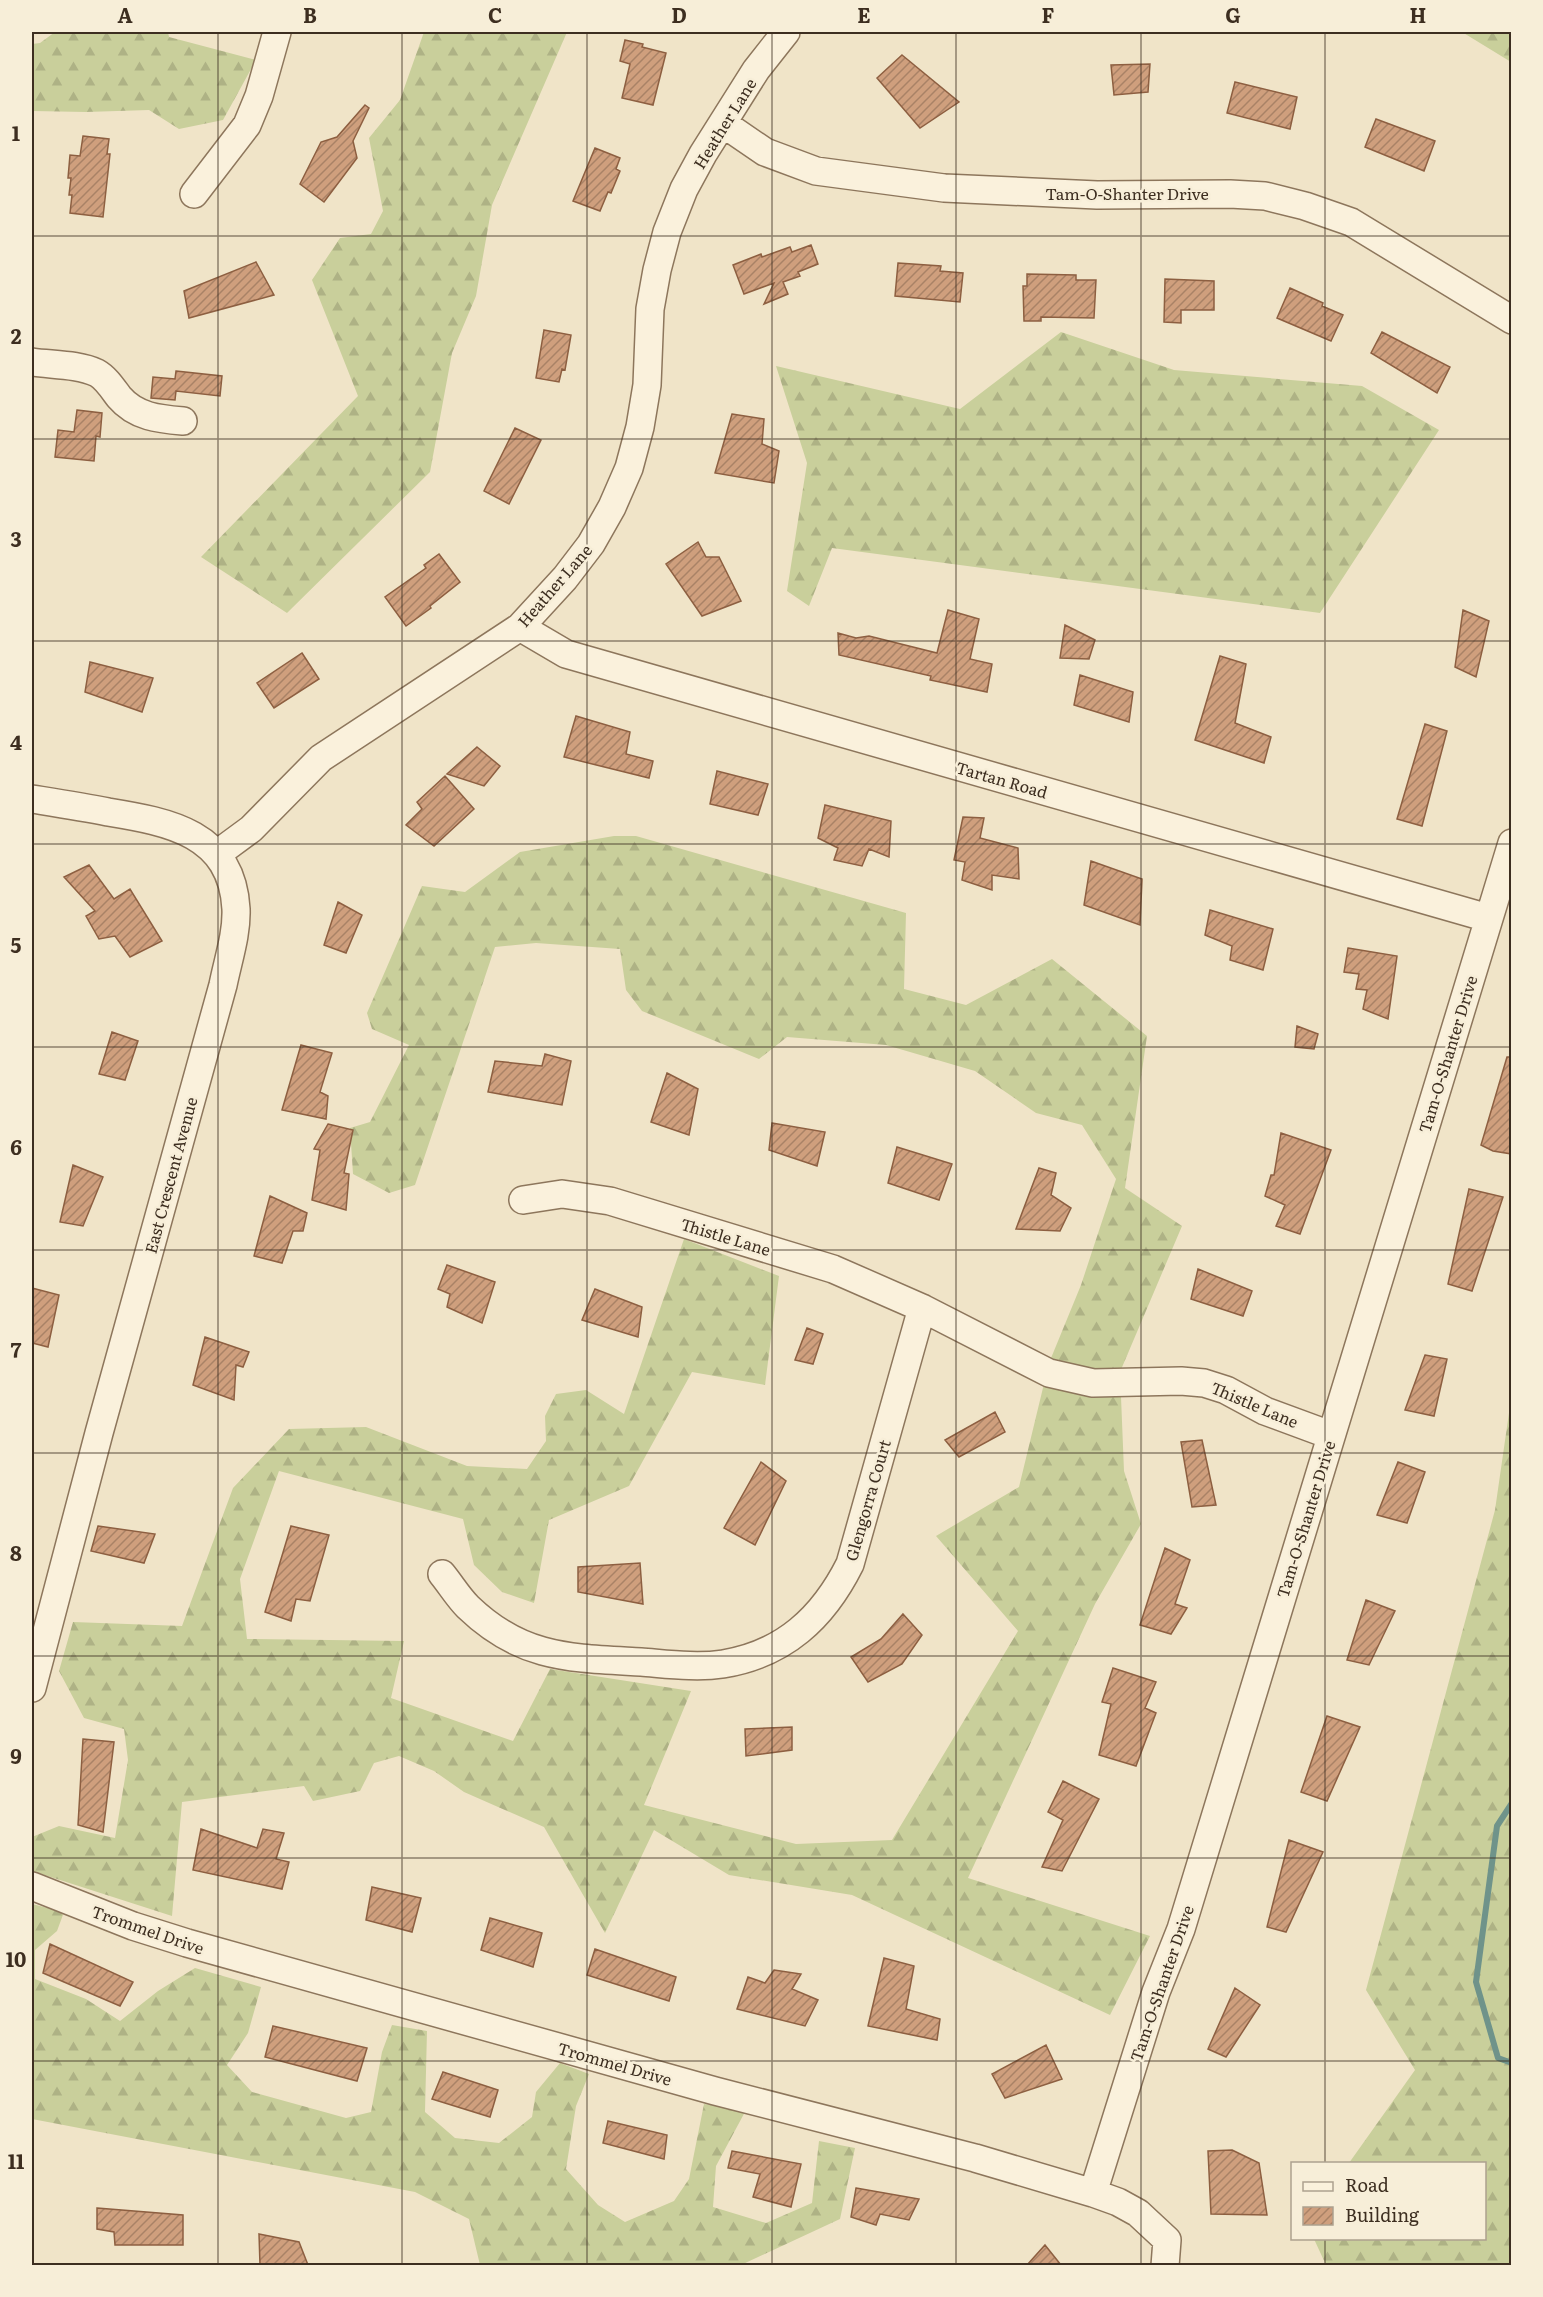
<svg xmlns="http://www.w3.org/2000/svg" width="1543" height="2297" viewBox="0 0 1543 2297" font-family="Literata,serif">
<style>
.forest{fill:url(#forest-firs)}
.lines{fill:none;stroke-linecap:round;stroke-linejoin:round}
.stream{stroke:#6f938a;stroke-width:6}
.building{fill:url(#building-hatch);stroke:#8d5f41;stroke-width:1.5}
.minor-casing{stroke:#8d765c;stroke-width:30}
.minor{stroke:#faf1dc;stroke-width:27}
.grid{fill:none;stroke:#3d2e20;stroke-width:1.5;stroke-opacity:0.55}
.labels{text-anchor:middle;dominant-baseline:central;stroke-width:5;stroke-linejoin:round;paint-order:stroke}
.street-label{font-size:16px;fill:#3d2e20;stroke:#f7eed8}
.neatline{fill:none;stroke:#3d2e20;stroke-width:2}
.grid-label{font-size:20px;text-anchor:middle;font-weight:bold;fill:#3d2e20}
</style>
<defs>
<pattern id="forest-firs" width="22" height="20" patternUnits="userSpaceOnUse" patternTransform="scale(1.5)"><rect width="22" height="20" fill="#c9cf9b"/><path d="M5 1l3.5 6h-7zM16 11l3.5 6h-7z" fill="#aeb285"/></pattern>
<pattern id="building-hatch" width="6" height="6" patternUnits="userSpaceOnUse" patternTransform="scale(1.5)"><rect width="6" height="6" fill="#cf9f7d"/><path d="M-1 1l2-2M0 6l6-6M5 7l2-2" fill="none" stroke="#a98266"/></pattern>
</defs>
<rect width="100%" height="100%" fill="#f0e4c8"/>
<path class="forest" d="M55 32H168L169 37 256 60 223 120 179 129 149 110 86 112 32 111V44L40 43Z
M424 32H567L492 205 476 296 452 353 430 472 287 613 201 557 358 396 312 280 340 238 371 234 383 211 369 138 400 100Z
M1462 32H1511V62Z
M1061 332 1174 370 1362 386 1439 430 1320 613 832 548 809 606 787 591 807 463 776 366 960 409Z
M614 836H636L906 913 904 989 966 1005 1052 959 1147 1036 1125 1188 1182 1226 1120 1372 1124 1471 1141 1524 1095 1604 968 1878 1150 1936 1110 2015 852 1895 729 1875 654 1830 605 1933 544 1827 464 1792 434 1771 399 1756 374 1763 360 1791 313 1801 304 1786 182 1802 172 1916 32 1871V1837L59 1826 115 1838 128 1760 124 1729 84 1718 59 1671 73 1622 182 1626 233 1488 289 1429 366 1427 467 1466 527 1469 546 1441 545 1416 556 1394 586 1390 624 1414 684 1239 779 1276 765 1385 692 1372 629 1486 549 1520 534 1603 502 1592 474 1565 463 1519 279 1471 240 1579 247 1639 404 1641 391 1698 513 1741 550 1669 691 1691 644 1805 796 1844 892 1840 1018 1631 936 1536 1019 1487 1049 1363 1081 1285 1116 1179 1082 1125 1036 1113 975 1071 886 1045 787 1037 759 1059 642 1011 626 990 620 949 536 943 495 947 415 1185 389 1193 353 1174 350 1128 370 1122 409 1045 372 1029 367 1013 422 886 465 892 520 852Z
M1511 1399V2265H1326L1314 2239 1484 2238V2164L1349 2163 1415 2070 1366 1990 1495 1510Z
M32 1904 64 1912 57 1931 35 1950V1979L86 1999 120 2021 158 1991 195 1968 261 1987 248 2033 227 2065 252 2092 346 2118 371 2112 382 2052 392 2025 427 2031 425 2112 455 2138 499 2143 532 2117 536 2092 560 2063 589 2074 576 2106 566 2169 598 2205 625 2222 674 2201 689 2179 704 2104 746 2110 716 2166 713 2207 766 2223 812 2203 819 2141 855 2148 840 2219 741 2265H480L469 2219 415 2192 32 2119Z"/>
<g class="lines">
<path class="stream" d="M1512 1803 1497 1826 1476 1982 1498 2058 1512 2063"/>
</g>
<path class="building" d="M625 40 643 44 642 47 666 53 653 105 622 98 630 64 620 61Z
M902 55 959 102 920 128 877 78Z
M1150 64 1148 92 1114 95 1111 65Z
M1235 82 1297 97 1290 129 1227 113Z
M365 105 369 108 353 141 357 158 324 202 300 184 321 142 337 137Z
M1376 119 1435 141 1424 171 1365 147Z
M83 136 109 139 107 154H110L103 217 70 213 72 195H69L71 178H68L70 155 80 156Z
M595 148 620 158 616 169 620 171 611 193 608 192 600 211 573 201Z
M811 245 818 264 798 272 800 276 783 282 788 294 764 304 774 283 744 294 733 265 761 254 762 257 790 247 792 252Z
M256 262 274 295 189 318 184 291Z
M898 263 941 266 940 271 963 273 960 302 895 296Z
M1027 274 1076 275V280H1096L1094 318 1041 317V321H1024L1023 286H1027Z
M1165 279 1214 281V310H1181V323L1164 322Z
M1290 288 1323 303 1322 306 1343 315 1331 341 1277 318Z
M544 330 571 335 565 370 562 369 559 382 536 378Z
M1382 332 1450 367 1437 393 1371 353Z
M176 371 222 376 220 396 176 391 175 400 151 398 153 377 175 379Z
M77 410 102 413 100 437 96 436 94 461 55 457 58 430 74 432Z
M732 414 764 419 762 444 779 451 774 483 715 473Z
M515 428 541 440 509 504 484 491Z
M698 542 706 557H719L741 601 702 616 666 564Z
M439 554 460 582 430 606 431 608 406 626 385 597 426 568 424 565Z
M948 610 979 619 970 659 992 664 987 692 930 680 931 676 839 655 838 633 856 638 869 636 937 653Z
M1463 610 1489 621 1476 677 1455 667Z
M1065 625 1095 640 1089 659 1060 658Z
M302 653 319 679 274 708 257 683Z
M1220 656 1246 664 1235 723 1271 737 1264 763 1195 740Z
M90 662 153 678 142 712 85 692Z
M1080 675 1133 692 1129 722 1074 705Z
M576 716 630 732 626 754 653 761 649 778 564 757Z
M1425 724 1447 731 1422 826 1397 819Z
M477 747 500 766 484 786 447 774Z
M717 771 768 784 758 815 710 804Z
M445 776 474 809 434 846 406 825 422 809 417 802Z
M825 805 891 821 889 857 869 849 862 866 834 860 838 848 818 838Z
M963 817 984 818 980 838 1018 848 1019 879 992 875V890L962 880 965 862 954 860Z
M1091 861 1142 879 1140 925 1084 905Z
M89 865 114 899 130 889 162 941 130 957 115 936 99 939 86 916 95 911 64 877Z
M338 902 362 915 346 953 324 945Z
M1210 910 1273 929 1263 970 1230 960 1232 946 1205 935Z
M1348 948 1397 956 1388 1019 1363 1009 1367 990 1356 989 1359 974 1344 972Z
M1297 1026 1318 1034 1314 1049 1295 1047Z
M112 1032 138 1041 125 1080 99 1074Z
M301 1045 332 1053 320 1092 328 1096 326 1119 282 1110Z
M545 1054 571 1061 562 1105 488 1092 495 1061 542 1066Z
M1507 1057H1512V1154L1493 1151 1481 1145Z
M667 1073 698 1089 689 1135 651 1122Z
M772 1123 825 1132 817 1166 769 1150Z
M328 1124 353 1130 344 1173 349 1174 346 1210 312 1200 320 1150 314 1149Z
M1281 1133 1331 1150 1300 1234 1276 1226 1285 1205 1265 1196 1271 1175H1274Z
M897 1147 952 1164 939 1200 888 1183Z
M73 1165 103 1177 83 1226 60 1222Z
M1039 1168 1056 1173 1051 1195 1071 1208 1060 1231 1016 1229Z
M1469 1189 1503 1197 1472 1291 1448 1284Z
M270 1196 307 1213 303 1231H293L282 1263 254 1256Z
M447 1265 495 1282 482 1323 447 1307 450 1294 438 1289Z
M1198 1269 1252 1291 1243 1316 1191 1299Z
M32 1288 59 1295 48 1347 32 1343Z
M595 1289 642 1307 638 1337 582 1320Z
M807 1328 823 1334 813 1364 795 1360Z
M205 1337 249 1352 243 1367 236 1365 234 1400 193 1385Z
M1425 1355 1447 1359 1434 1416 1405 1410Z
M995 1412 1005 1432 959 1457 945 1440Z
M1202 1440 1216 1505 1192 1507 1181 1442Z
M761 1462 786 1481 755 1545 724 1528Z
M1398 1462 1425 1472 1407 1523 1377 1515Z
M98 1526 155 1534 144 1563 91 1551Z
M291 1526 329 1535 310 1601 296 1599 291 1621 265 1612Z
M1165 1548 1190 1560 1175 1604 1187 1608 1171 1634 1140 1625Z
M640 1563 643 1604 578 1592V1567Z
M1366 1600 1395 1611 1369 1665 1347 1660Z
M903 1614 922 1635 902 1664 868 1682 851 1657 881 1639Z
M1113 1668 1156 1682 1145 1708 1156 1713 1136 1766 1099 1755 1111 1704 1102 1702Z
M1327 1716 1360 1727 1327 1801 1301 1792Z
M792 1727V1750L746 1756 745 1729Z
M83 1739 114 1742 103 1832 78 1825Z
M1063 1781 1099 1799 1062 1871 1042 1867 1063 1820 1048 1812Z
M201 1829 257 1848 263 1829 284 1833 276 1859 289 1862 282 1889 193 1870Z
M1289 1840 1323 1852 1286 1932 1267 1927Z
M372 1887 421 1898 412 1932 366 1920Z
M490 1918 542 1933 533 1967 481 1950Z
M50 1944 133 1982 120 2006 43 1973Z
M595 1949 676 1977 669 2001 587 1975Z
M884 1958 914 1966 906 2009 940 2019 937 2040 868 2026Z
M774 1970 801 1974 792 1989 818 2000 805 2026 737 2009 748 1977 765 1983Z
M1235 1988 1260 2005 1226 2057 1208 2049Z
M273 2026 367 2048 357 2081 265 2057Z
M1046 2045 1062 2079 1005 2098 992 2074Z
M443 2072 498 2090 490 2117 432 2099Z
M608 2121 667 2135 664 2159 603 2143Z
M1232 2150 1259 2163 1267 2215 1211 2214 1208 2151Z
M732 2151 801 2164 791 2207 753 2197 760 2174 728 2168Z
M856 2188 919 2199 909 2220 880 2214 876 2225 851 2217Z
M97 2208 183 2215V2245H115L114 2232 97 2229Z
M259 2234 299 2242 308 2265H260Z
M1045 2245 1061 2265H1027Z"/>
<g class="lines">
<g class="minor-casing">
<path id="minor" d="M724 124 765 152 816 171 944 188 1097 195 1230 194 1265 196 1305 206 1351 222 1512 320
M194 194 247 125 259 96 277 32
M32 362C52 365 78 364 97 373 106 378 113 389 119 397 136 417 159 419 183 421
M520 627 566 654 1488 918
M32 799C57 803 83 807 108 812 169 822 232 833 236 909 237 934 228 960 223 985L99 1433 32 1688
M217 854 251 829 321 758 520 627 565 578 591 544 612 507 629 468 640 427 647 385 650 309 657 270 667 232 684 189 703 154 756 70 786 32
M523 1200 562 1194 610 1201 833 1269 922 1308 1049 1373 1093 1383 1181 1381 1204 1383 1226 1390 1265 1411 1330 1435
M442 1574C451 1585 458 1597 468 1607 522 1659 570 1658 641 1662 667 1664 696 1668 723 1664 784 1654 823 1618 850 1564L922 1308
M32 1886 133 1926 187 1943 715 2091 975 2158 1093 2193 1118 2202 1138 2213 1167 2240 1165 2266
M1093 2193 1156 1992 1181 1929 1512 843"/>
</g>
<use href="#minor" class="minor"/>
</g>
<path class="grid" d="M218 32V2266M402 32V2266M587 32V2266M772 32V2266M956 32V2266M1141 32V2266M1325 32V2164M32 236H1512M32 439H1512M32 641H1512M32 844H1512M32 1047H1512M32 1250H1512M32 1453H1512M32 1656H1512M32 1858H1512M32 2061H1512M1325 2238V2266"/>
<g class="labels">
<g class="street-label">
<text transform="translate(724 123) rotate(-58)">Heather Lane</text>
<text x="1127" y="193">Tam-O-Shanter Drive</text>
<text transform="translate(554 585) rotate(-49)">Heather Lane</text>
<text transform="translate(1002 779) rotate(16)">Tartan Road</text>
<text transform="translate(1447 1054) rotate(-73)">Tam-O-Shanter Drive</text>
<text transform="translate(170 1175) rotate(-75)">East Crescent Avenue</text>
<text transform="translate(726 1236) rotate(17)">Thistle Lane</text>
<text transform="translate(1255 1404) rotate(23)">Thistle Lane</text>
<text transform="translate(867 1500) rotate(-74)">Glengorra Court</text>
<text transform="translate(1305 1519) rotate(-73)">Tam-O-Shanter Drive</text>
<text transform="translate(148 1929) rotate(19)">Trommel Drive</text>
<text transform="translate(1161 1983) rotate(-71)">Tam-O-Shanter Drive</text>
<text transform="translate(615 2063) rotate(16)">Trommel Drive</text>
</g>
</g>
<rect width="1543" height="2297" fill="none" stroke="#f7eed8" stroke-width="66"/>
<rect x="1291" y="2162" width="195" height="78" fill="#f7eed8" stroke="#ada18e" stroke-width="1.5"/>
<rect x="1303" y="2182" width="30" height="9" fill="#faf1dc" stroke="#ada18e" stroke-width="1.5"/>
<text x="1345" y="2192" font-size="18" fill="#3d2e20">Road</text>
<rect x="1303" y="2207" width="30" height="18" fill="url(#building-hatch)" stroke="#ada18e" stroke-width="1.5"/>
<text x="1345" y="2222" font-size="18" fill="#3d2e20">Building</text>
<rect x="33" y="33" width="1477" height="2231" class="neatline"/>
<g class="grid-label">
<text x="125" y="23">A</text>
<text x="310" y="23">B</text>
<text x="495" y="23">C</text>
<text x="679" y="23">D</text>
<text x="864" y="23">E</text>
<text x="1048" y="23">F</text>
<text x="1233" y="23">G</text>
<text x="1418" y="23">H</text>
<text x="16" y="141">1</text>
<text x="16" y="344">2</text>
<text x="16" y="547">3</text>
<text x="16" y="750">4</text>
<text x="16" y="953">5</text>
<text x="16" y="1155">6</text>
<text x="16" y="1358">7</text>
<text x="16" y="1561">8</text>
<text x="16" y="1764">9</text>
<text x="16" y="1967">10</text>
<text x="16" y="2169">11</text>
</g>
</svg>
